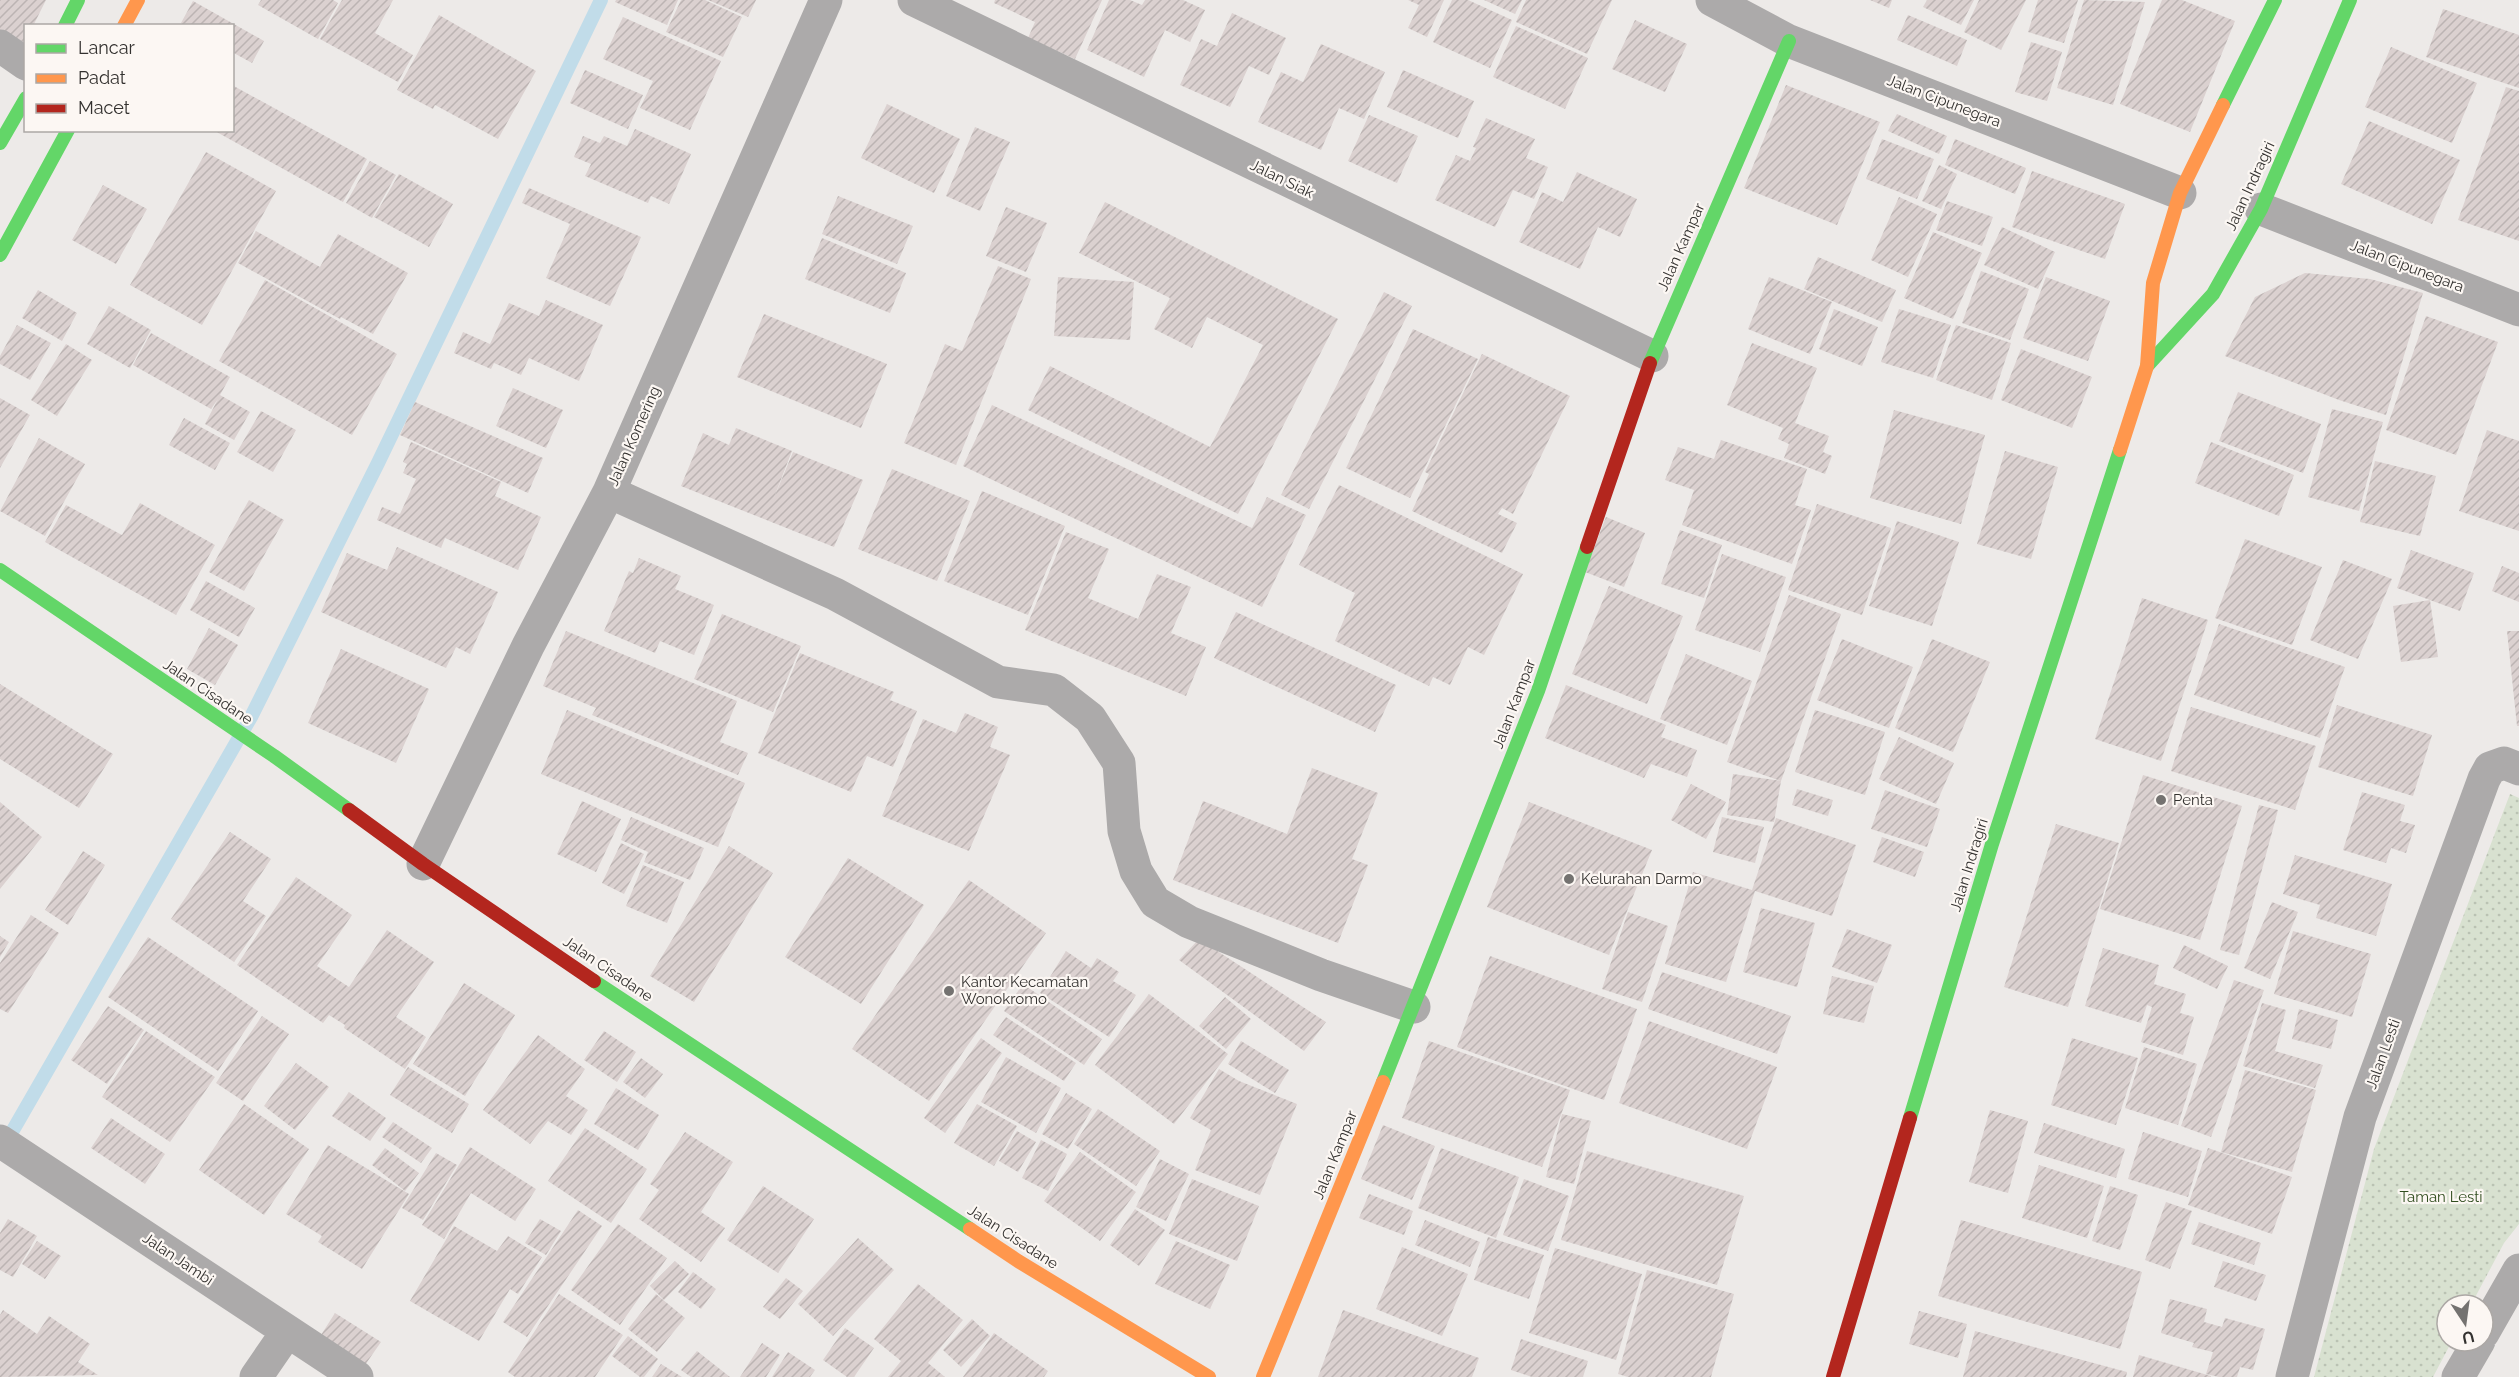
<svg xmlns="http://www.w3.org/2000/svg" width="2519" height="1377" viewBox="0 0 2519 1377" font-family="Raleway,sans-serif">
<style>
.park{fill:url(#park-dots)}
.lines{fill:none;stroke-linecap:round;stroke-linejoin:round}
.stream{stroke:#c1dce9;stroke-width:14}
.building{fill:url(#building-hatch)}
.street{stroke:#acaaaa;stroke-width:33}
.fast{stroke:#63d668;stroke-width:14}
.slow{stroke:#ff974d;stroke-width:14}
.jam{stroke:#b3261e;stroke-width:14}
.poi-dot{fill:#747270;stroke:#fcf7f3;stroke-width:2}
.labels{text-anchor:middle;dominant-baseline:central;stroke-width:4.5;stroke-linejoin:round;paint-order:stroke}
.street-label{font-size:15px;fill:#33312f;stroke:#fcf7f3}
.poi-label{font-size:15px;fill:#33312f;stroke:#fcf7f3;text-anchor:start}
.park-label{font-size:15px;fill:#314d1f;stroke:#fcf7f3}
</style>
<defs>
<pattern id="park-dots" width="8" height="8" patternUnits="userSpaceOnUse" patternTransform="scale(1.5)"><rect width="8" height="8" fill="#d8e1d0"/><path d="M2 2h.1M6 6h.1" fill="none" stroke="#bac2b3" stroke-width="1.8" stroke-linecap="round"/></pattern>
<pattern id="building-hatch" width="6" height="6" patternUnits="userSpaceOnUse" patternTransform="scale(1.5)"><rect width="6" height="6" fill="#dbd1d0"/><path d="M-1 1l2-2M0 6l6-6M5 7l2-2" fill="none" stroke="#bcb4b3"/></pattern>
</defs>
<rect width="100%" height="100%" fill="#edeae8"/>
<path class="park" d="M2510 794 2519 798V1224L2504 1243 2471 1305H2447V1341H2452L2433 1377H2314L2374 1149Z"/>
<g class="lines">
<path class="stream" d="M5 1144 251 717 378 463 601 0"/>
</g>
<path class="building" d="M0 0H46L33 26H26V39L20 50 0 40Z
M261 0H333L338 3 318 39 258 5Z
M342 0H393L375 33 413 55 398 82 320 39Z
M616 0H678L667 25 615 2Z
M681 0H705L742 17 723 57 666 32Z
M708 0H756L748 17Z
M995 0H1102L1075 59 1028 38 1035 22 994 3Z
M1109 0H1130L1142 5 1145 0H1183L1205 10 1190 42 1165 30 1144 77 1087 50Z
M1408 0H1444L1427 37 1408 28 1419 5Z
M1452 0H1468L1512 20 1490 68 1433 42Z
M1484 0H1522L1515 14Z
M1526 0H1612L1587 54 1516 22Z
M1870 0H1892L1889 8Z
M1927 0H1974L1961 25 1923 7Z
M1979 0H2026L2001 50 1964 32Z
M2038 0H2078L2064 43 2028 32Z
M2084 0 2145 2 2113 105 2057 88Z
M2162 0H2182L2235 21 2190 132 2120 104Z
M193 1 264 41 252 63 232 52V26H185L181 23Z
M2443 9 2519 35V88L2426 57Z
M1232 13 1286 38 1269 75 1249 66 1230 107 1180 85 1201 39 1217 46Z
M439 15 536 71 498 139 435 105 433 109 397 90Z
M1908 15 1967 40 1957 66 1897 40Z
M623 17 721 61 690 130 640 108 653 81 603 59Z
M1635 20 1687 44 1665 92 1612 69Z
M1516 26 1588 58 1565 109 1493 77Z
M2031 42 2062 52 2047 101 2015 92Z
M1321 44 1385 72 1364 119 1339 108 1321 150 1258 122 1281 72 1303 82Z
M2391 47 2477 83 2452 143 2365 107Z
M585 70 643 95 628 129 570 103Z
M1403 70 1474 101 1458 138 1387 107Z
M232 85 367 159 343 202 213 130H232Z
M1786 85 1880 122 1837 225 1744 188Z
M2506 87 2519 91V241L2458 220Z
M887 104 960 139 934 193 861 158Z
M1897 114 1947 136 1939 154 1888 131Z
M1369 115 1418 136 1397 183 1348 161Z
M1486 118 1535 139 1526 158 1548 167 1534 199 1513 190 1495 227 1435 200 1456 155 1470 161 1476 148 1473 147Z
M2369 121 2460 160 2432 224 2341 184Z
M975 127 1010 142 980 211 946 196Z
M635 129 691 154 669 204 651 196 648 203 585 176 591 164 574 157 583 136 600 143 604 136 627 146Z
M1882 139 1934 159 1917 199 1866 179Z
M1955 139 2026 168 2015 194 1945 165Z
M206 152 276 191 202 325 130 285Z
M370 161 396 175 372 218 346 203Z
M1939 165 1957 174 1941 209 1922 201Z
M2032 171 2125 204 2105 259 2012 227Z
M1577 172 1637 199 1620 237 1598 227 1580 269 1519 242 1542 192 1563 202Z
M399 174 453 204 429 247 374 217Z
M103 185 147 209 116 264 72 240Z
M529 188 641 237 610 306 546 278 570 224 522 203Z
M838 196 913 226 897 264 822 234Z
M1899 197 1937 214 1908 277 1871 260Z
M1947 201 1993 217 1982 246 1936 230Z
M1105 202 1338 319 1238 514 1028 410 1050 366 1210 447 1263 345 1207 317 1192 348 1154 329 1170 298 1079 253Z
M1006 207 1047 223 1026 272 986 256Z
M2002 227 2055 252 2038 289 1984 265Z
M256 231 320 267 338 234 408 273 373 334 341 317 340 319 238 263Z
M1933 232 1982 253 1953 319 1904 298Z
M822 238 906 273 890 313 805 279Z
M1818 257 1896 290 1882 322 1804 289Z
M998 266 1031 279 956 465 904 443 945 344 962 351Z
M1981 271 2029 289 2010 340 1962 323Z
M2305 273 2370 279 2423 293 2386 415 2339 400 2225 356 2255 297Z
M1058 277 1134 282 1130 340 1054 336Z
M1769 277 1832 302 1810 354 1748 329Z
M2046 277 2110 301 2088 361 2023 338Z
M265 280 397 354 352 435 219 361Z
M38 290 77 313 62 341 22 318Z
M1384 292 1412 306 1309 509 1281 495Z
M546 300 603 325 579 381 529 358 521 375 494 363 491 369 454 353 463 332 490 344 509 303 539 316Z
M109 306 151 330 130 368 87 344Z
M1834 309 1878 327 1862 366 1819 349Z
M1899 309 1951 325 1933 378 1881 362Z
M764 314 887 364 861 428 737 377Z
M2426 316 2498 342 2456 455 2386 430Z
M17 325 51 343 30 380 0 364V356Z
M1956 325 2011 343 1992 400 1936 380Z
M1413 329 1478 359 1410 498 1346 468Z
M151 333 230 377 220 395 250 412 234 440 205 424 218 399 211 409 133 365Z
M1752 343 1817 368 1795 423 1829 436 1823 452 1832 456 1825 474 1784 458 1789 444 1778 439 1783 428 1727 405Z
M66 344 92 360 57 416 31 400Z
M2021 349 2092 377 2072 428 2001 400Z
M1482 354 1570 396 1513 514 1502 508 1498 514 1517 523 1502 553 1412 511 1429 474 1425 472Z
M513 388 563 410 546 448 496 426Z
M2238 392 2321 424 2303 473 2219 441Z
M0 398 30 415 0 468Z
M415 402 543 458 528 493 400 435Z
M992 405 1252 528 1267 497 1306 515 1262 607 963 466Z
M2332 409 2383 422 2359 511 2308 497Z
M1894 410 1985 435 1961 524 1870 498Z
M261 411 296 430 273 472 237 452Z
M184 418 230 443 215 470 169 445Z
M736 428 792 451 773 500 793 452 863 480 834 547 681 486 703 433 729 445Z
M2487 430 2519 441V531L2459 511Z
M39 438 85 464 45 536 0 511Z
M1721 440 1807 469 1795 505 1811 510 1792 564 1682 525 1694 490 1665 480 1678 447 1714 459Z
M411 442 501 482 495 496 541 517 518 570 445 538 441 548 377 520 382 507 400 514 416 479 403 473 407 464 403 462Z
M2211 442 2294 475 2279 516 2195 483Z
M2005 451 2058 467 2031 559 1977 544Z
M2375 461 2436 476 2420 536 2360 522Z
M892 469 970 501 937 581 858 549Z
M1339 485 1523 574 1484 655 1468 647 1450 685 1433 677 1429 686 1335 641 1355 593 1299 565Z
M982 491 1065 526 1028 615 944 581Z
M249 500 284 520 244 591 209 572Z
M140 503 215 545 176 615 45 542 66 505 122 535Z
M1817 504 1891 528 1862 615 1788 590Z
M1606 517 1645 533 1624 587 1585 572Z
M1897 521 1959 542 1932 626 1869 606Z
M1680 530 1722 545 1704 598 1661 584Z
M1066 532 1109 549 1088 598 1138 619 1157 574 1191 587 1171 633 1206 647 1186 696 1025 630Z
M2245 539 2322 567 2292 645 2215 618Z
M397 547 498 592 470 654 456 647 446 668 321 612 347 553 387 570Z
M2411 550 2474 573 2460 611 2397 588Z
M1722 554 1786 577 1760 652 1695 630Z
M639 558 681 576 675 589 714 605 694 655 660 641 655 653 604 631 629 571 633 573Z
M2343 560 2392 579 2358 659 2310 640Z
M2502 566 2519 573V602L2492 591Z
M206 581 255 608 239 637 190 610Z
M1609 586 1683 616 1647 704 1572 674Z
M1789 595 1841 614 1781 781 1774 822 1727 815 1733 774 1781 781 1727 762Z
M2142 598 2208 620 2161 761 2095 739Z
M2430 600 2438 657 2401 662 2393 606Z
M1236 612 1396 685 1375 732 1214 658Z
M722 614 801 646 773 712 694 679Z
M2219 624 2345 667 2320 738 2194 695Z
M209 628 238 645 215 685 187 669Z
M566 631 737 701 720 742 748 753 738 775 592 715 596 708 543 686Z
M2507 631H2519V726H2517Z
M1842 639 1913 667 1889 728 1817 700Z
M1932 639 1990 662 1953 752 1895 728Z
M341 649 429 689 396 763 308 723Z
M800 653 894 692 890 700 917 711 893 767 867 756 851 792 758 753Z
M1686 654 1752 681 1727 745 1660 719Z
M0 684 113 754 79 808 0 759Z
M1566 685 1666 725 1661 737 1697 750 1687 777 1651 764 1644 778 1545 738Z
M2337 705 2432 735 2413 796 2318 767Z
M2191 707 2316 746 2295 810 2171 771Z
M567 710 745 783 718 847 541 774Z
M1815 710 1885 732 1865 795 1795 772Z
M965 713 998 727 990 747 1010 755 969 851 882 816 923 719 956 733Z
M1899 737 1954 763 1936 804 1879 779Z
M1312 768 1378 793 1352 859 1368 865 1338 943 1173 880 1203 801 1287 834Z
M2143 775 2242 806 2200 940 2100 909Z
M1691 784 1726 802 1706 839 1671 820Z
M1797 789 1833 800 1828 816 1792 805Z
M1885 790 1940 809 1927 847 1871 829Z
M2362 792 2405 805 2400 821 2415 825 2406 853 2391 848 2386 863 2343 850Z
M582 801 621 819 596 872 557 854Z
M0 802 42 837 0 889Z
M1529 802 1652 850 1609 955 1487 907Z
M2259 805 2278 810 2239 955 2220 950Z
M631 817 704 848 690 880 644 862 648 852 621 840Z
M1722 817 1764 827 1755 863 1713 852Z
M1776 818 1856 845 1832 916 1755 891 1726 982 1665 964 1693 872 1752 890Z
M2056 824 2119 843 2068 1007 2004 987Z
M230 832 271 859 243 901 266 916 234 962 171 919Z
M1882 837 1924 852 1915 877 1873 862Z
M621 843 644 854 624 894 602 883Z
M729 846 773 873 694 1002 650 976Z
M83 851 105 865 68 925 45 910Z
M2295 855 2392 884 2376 936 2316 918 2320 905 2283 894Z
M848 858 924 905 861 1004 785 957Z
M643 865 684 882 667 923 626 906Z
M296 877 352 915 317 966 349 987 387 930 434 962 396 1017 426 1037 405 1069 344 1028 345 1025 329 1015 323 1023 237 965Z
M969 880 1046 933 929 1101 852 1049Z
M2272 902 2298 912 2270 979 2244 968Z
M1761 908 1815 923 1797 987 1743 972Z
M1628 912 1668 926 1642 1002 1602 989Z
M31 915 59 933 8 1013 0 1009V963Z
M1847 929 1892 945 1877 983 1832 967Z
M2293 931 2371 954 2352 1017 2274 994Z
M0 936 9 942 0 957Z
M148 937 258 1011 218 1071 108 997Z
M1199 939 1326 1022 1304 1051 1179 960Z
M2184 945 2228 966 2217 989 2173 968Z
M2103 948 2159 965 2154 984 2186 994 2180 1013 2194 1017 2183 1055 2141 1042 2152 1007 2147 1005 2141 1023 2085 1006Z
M1066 951 1091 968 1097 958 1119 972 1113 981 1136 995 1109 1037 1040 993Z
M1490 956 1637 1009 1604 1100 1457 1047Z
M1662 972 1791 1016 1777 1054 1648 1009Z
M1832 976 1874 986 1864 1023 1823 1014Z
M2234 980 2264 990 2211 1137 2181 1126Z
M464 983 515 1015 465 1096 413 1064Z
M1023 984 1102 1039 1084 1065 1004 1011Z
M1149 994 1228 1054 1174 1124 1095 1065Z
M1225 997 1251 1019 1226 1049 1199 1026Z
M2262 1003 2286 1010 2275 1051 2323 1065 2315 1088 2243 1066Z
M108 1006 144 1030 107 1084 71 1060Z
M2299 1009 2338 1020 2331 1049 2292 1039Z
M262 1016 289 1034 243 1101 216 1083Z
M1006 1017 1076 1063 1064 1081 993 1035Z
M1649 1021 1777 1067 1747 1149 1619 1103Z
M146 1031 215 1077 170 1142 102 1097Z
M604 1031 636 1052 617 1082 584 1060Z
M538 1035 585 1069 566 1096 588 1110 571 1135 548 1121 530 1144 483 1110Z
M981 1038 1002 1053 945 1133 924 1118Z
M2072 1038 2138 1058 2116 1125 2051 1105Z
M1241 1041 1289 1070 1275 1093 1228 1064Z
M1429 1041 1570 1090 1542 1167 1402 1118Z
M2144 1047 2197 1064 2178 1125 2125 1108Z
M1006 1057 1061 1088 1036 1133 981 1102Z
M641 1058 663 1074 645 1098 623 1082Z
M296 1063 329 1087 295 1130 264 1106Z
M408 1067 469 1104 452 1133 390 1095Z
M1219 1069 1239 1081 1297 1104 1260 1195 1195 1170 1211 1130 1190 1118Z
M2245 1070 2316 1090 2292 1172 2221 1152Z
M616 1088 659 1115 638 1150 594 1124Z
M349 1092 386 1118 370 1141 332 1116Z
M1066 1093 1092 1109 1068 1149 1042 1134Z
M244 1104 309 1149 264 1215 199 1170Z
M977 1104 1017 1126 994 1166 954 1143Z
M1098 1109 1160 1151 1136 1186 1074 1144Z
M1990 1110 2028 1121 2008 1193 1969 1182Z
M1562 1114 1591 1121 1574 1184 1546 1177Z
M111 1118 165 1154 145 1184 91 1148Z
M393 1122 432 1148 421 1163 382 1137Z
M2044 1123 2125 1149 2116 1178 2034 1153Z
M1383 1125 1435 1146 1412 1200 1361 1179Z
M585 1128 647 1169 611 1223 548 1181Z
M1017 1131 1036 1142 1018 1172 999 1161Z
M685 1132 733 1162 701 1212 725 1228 701 1262 639 1219 659 1190 650 1184Z
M2143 1132 2202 1151 2188 1197 2128 1179Z
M1041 1140 1067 1154 1048 1191 1022 1178Z
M328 1145 409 1194 362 1269 318 1242 322 1236 286 1214Z
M470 1147 536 1189 515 1221 471 1193 444 1239 422 1225Z
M385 1148 419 1173 405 1191 372 1165Z
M1441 1148 1519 1177 1496 1238 1418 1208Z
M2208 1148 2292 1177 2272 1234 2188 1205Z
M1587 1151 1744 1196 1717 1285 1561 1240Z
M1080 1152 1136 1192 1100 1241 1044 1201Z
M436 1153 457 1165 423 1220 402 1208Z
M1160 1159 1189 1174 1166 1221 1136 1207Z
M2039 1165 2104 1186 2087 1238 2022 1218Z
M1192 1179 1259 1206 1237 1261 1169 1234Z
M1524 1179 1569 1196 1548 1251 1503 1235Z
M763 1186 814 1219 778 1273 727 1240Z
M2110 1186 2138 1195 2120 1250 2092 1241Z
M1369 1194 1413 1211 1404 1235 1359 1218Z
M2166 1202 2192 1211 2170 1269 2145 1260Z
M1135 1209 1165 1230 1139 1266 1110 1245Z
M578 1210 602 1226 527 1337 503 1322Z
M8 1219 37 1236 13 1277 0 1270V1233Z
M540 1219 561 1231 546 1255 525 1243Z
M1425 1220 1480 1242 1470 1267 1415 1245Z
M1961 1220 2142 1272 2120 1349 1938 1296Z
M2199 1222 2261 1243 2254 1265 2191 1244Z
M618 1224 667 1258 620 1325 571 1290Z
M454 1226 497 1251 508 1236 542 1257 518 1294 510 1289 479 1341 410 1301Z
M1488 1237 1544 1255 1529 1299 1474 1280Z
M858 1238 894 1270 833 1336 798 1304Z
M37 1241 61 1256 45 1279 22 1264Z
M1176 1241 1230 1265 1210 1309 1155 1284Z
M1402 1247 1468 1274 1442 1336 1376 1309Z
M1555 1248 1642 1274 1616 1360 1529 1333Z
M675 1261 689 1274 664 1300 650 1286Z
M2223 1261 2266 1275 2256 1301 2214 1287Z
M1647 1270 1734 1294 1711 1377H1628L1618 1374Z
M693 1272 716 1289 701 1309 678 1292Z
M786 1278 803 1291 780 1319 763 1307Z
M918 1284 963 1320 928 1363 945 1377H888L901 1361 874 1339Z
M559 1294 623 1335 595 1377H515L508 1372Z
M656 1294 685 1318 657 1352 628 1329Z
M2170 1299 2207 1309 2204 1322 2222 1327 2225 1318 2265 1329 2253 1370 2240 1367 2237 1377H2219L2206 1374 2213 1352 2192 1347 2194 1343 2161 1333Z
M3 1310 37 1334 49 1316 90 1344 78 1362 98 1375 0 1377V1315Z
M1343 1310 1479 1358 1472 1377H1318Z
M1919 1311 1967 1324 1958 1358 1909 1344Z
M335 1313 381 1342 365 1365 321 1335Z
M972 1319 990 1336 961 1367 943 1350Z
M845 1328 874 1348 854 1377H847L823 1360Z
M1975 1331 2127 1372 2126 1377H1963Z
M994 1333 1048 1371 1044 1377H963Z
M628 1336 658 1359 644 1377H640L612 1356Z
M1521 1339 1588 1361 1583 1377H1532L1511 1370Z
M762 1343 780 1355 766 1377H740Z
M697 1351 730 1377H691L681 1370Z
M788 1352 815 1370 810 1377H772Z
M2139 1355 2211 1376V1377H2133Z
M661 1364 682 1377H652Z"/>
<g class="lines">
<path class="street" d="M914 0 1652 356
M1712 0 1789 41 2180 193
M0 46 26 64
M2261 209 2519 310
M609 492 835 594 998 682 1054 690 1090 718 1119 763 1124 831 1136 871 1155 902 1189 922 1321 975 1414 1007
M423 864 528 646 609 492 826 0
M0 1141 357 1377
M2483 1333 2519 1270
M256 1377 287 1332
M2292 1377 2360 1117 2484 779 2490 768 2504 763 2519 769
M2458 1377 2479 1341"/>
<path class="fast" d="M65 26 78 0
M2223 105 2275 0
M0 143 26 98
M0 255 68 130
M1650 363 1789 41
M2147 366 2213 294 2261 209 2350 0
M0 570 274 756 349 810
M594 981 970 1229
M1383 1082 1538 691 1587 547
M1910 1118 1992 844 2120 450"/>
<path class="slow" d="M124 26 138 0
M2120 450 2147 366 2153 283 2180 193 2223 105
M970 1229 1018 1261 1209 1377
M1263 1377 1383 1082"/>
<path class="jam" d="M1587 547 1650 363
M349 810 423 864 594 981
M1833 1377 1910 1118"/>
</g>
<g class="poi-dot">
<circle cx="2161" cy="800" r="6"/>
<circle cx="1569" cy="879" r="6"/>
<circle cx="949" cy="991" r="6"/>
</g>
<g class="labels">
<g class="street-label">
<text transform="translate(1944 101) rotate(21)">Jalan Cipunegara</text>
<text transform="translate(1282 179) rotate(26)">Jalan Siak</text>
<text transform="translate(2250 186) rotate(-65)">Jalan Indragiri</text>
<text transform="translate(1681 247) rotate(-66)">Jalan Kampar</text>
<text transform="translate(2407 266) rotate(21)">Jalan Cipunegara</text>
<text transform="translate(634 436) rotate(-66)">Jalan Komering</text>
<text transform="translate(208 692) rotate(34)">Jalan Cisadane</text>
<text transform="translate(1514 704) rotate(-69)">Jalan Kampar</text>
<text transform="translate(1969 865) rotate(-73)">Jalan Indragiri</text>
<text transform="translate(608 969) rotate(34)">Jalan Cisadane</text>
<text transform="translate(2383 1054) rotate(-70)">Jalan Lesti</text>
<text transform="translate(1335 1155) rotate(-68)">Jalan Kampar</text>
<text transform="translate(1013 1237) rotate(33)">Jalan Cisadane</text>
<text transform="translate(178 1259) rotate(34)">Jalan Jambi</text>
</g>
<g class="poi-label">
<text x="2173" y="800">Penta</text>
<text x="1581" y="879">Kelurahan Darmo</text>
<text x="961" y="982">Kantor Kecamatan<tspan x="961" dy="17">Wonokromo</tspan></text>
</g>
<g class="park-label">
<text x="2441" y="1197">Taman Lesti</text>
</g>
</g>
<rect x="24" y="24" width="210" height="108" fill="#fcf7f3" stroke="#aca8a5" stroke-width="1.5"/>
<rect x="36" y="44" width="30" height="9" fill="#63d668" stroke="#aca8a5" stroke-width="1.5"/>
<text x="78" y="54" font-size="18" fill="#33312f">Lancar</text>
<rect x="36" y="74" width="30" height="9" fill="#ff974d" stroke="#aca8a5" stroke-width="1.5"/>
<text x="78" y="84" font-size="18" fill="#33312f">Padat</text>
<rect x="36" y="104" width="30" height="9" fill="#b3261e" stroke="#aca8a5" stroke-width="1.5"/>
<text x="78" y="114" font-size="18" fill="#33312f">Macet</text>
<g transform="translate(2465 1323) rotate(167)"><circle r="28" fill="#fcf7f3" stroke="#aca8a5" stroke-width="1.5"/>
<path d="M0-4.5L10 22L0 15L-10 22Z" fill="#747270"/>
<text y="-9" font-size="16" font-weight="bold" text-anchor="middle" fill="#33312f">U</text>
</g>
</svg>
